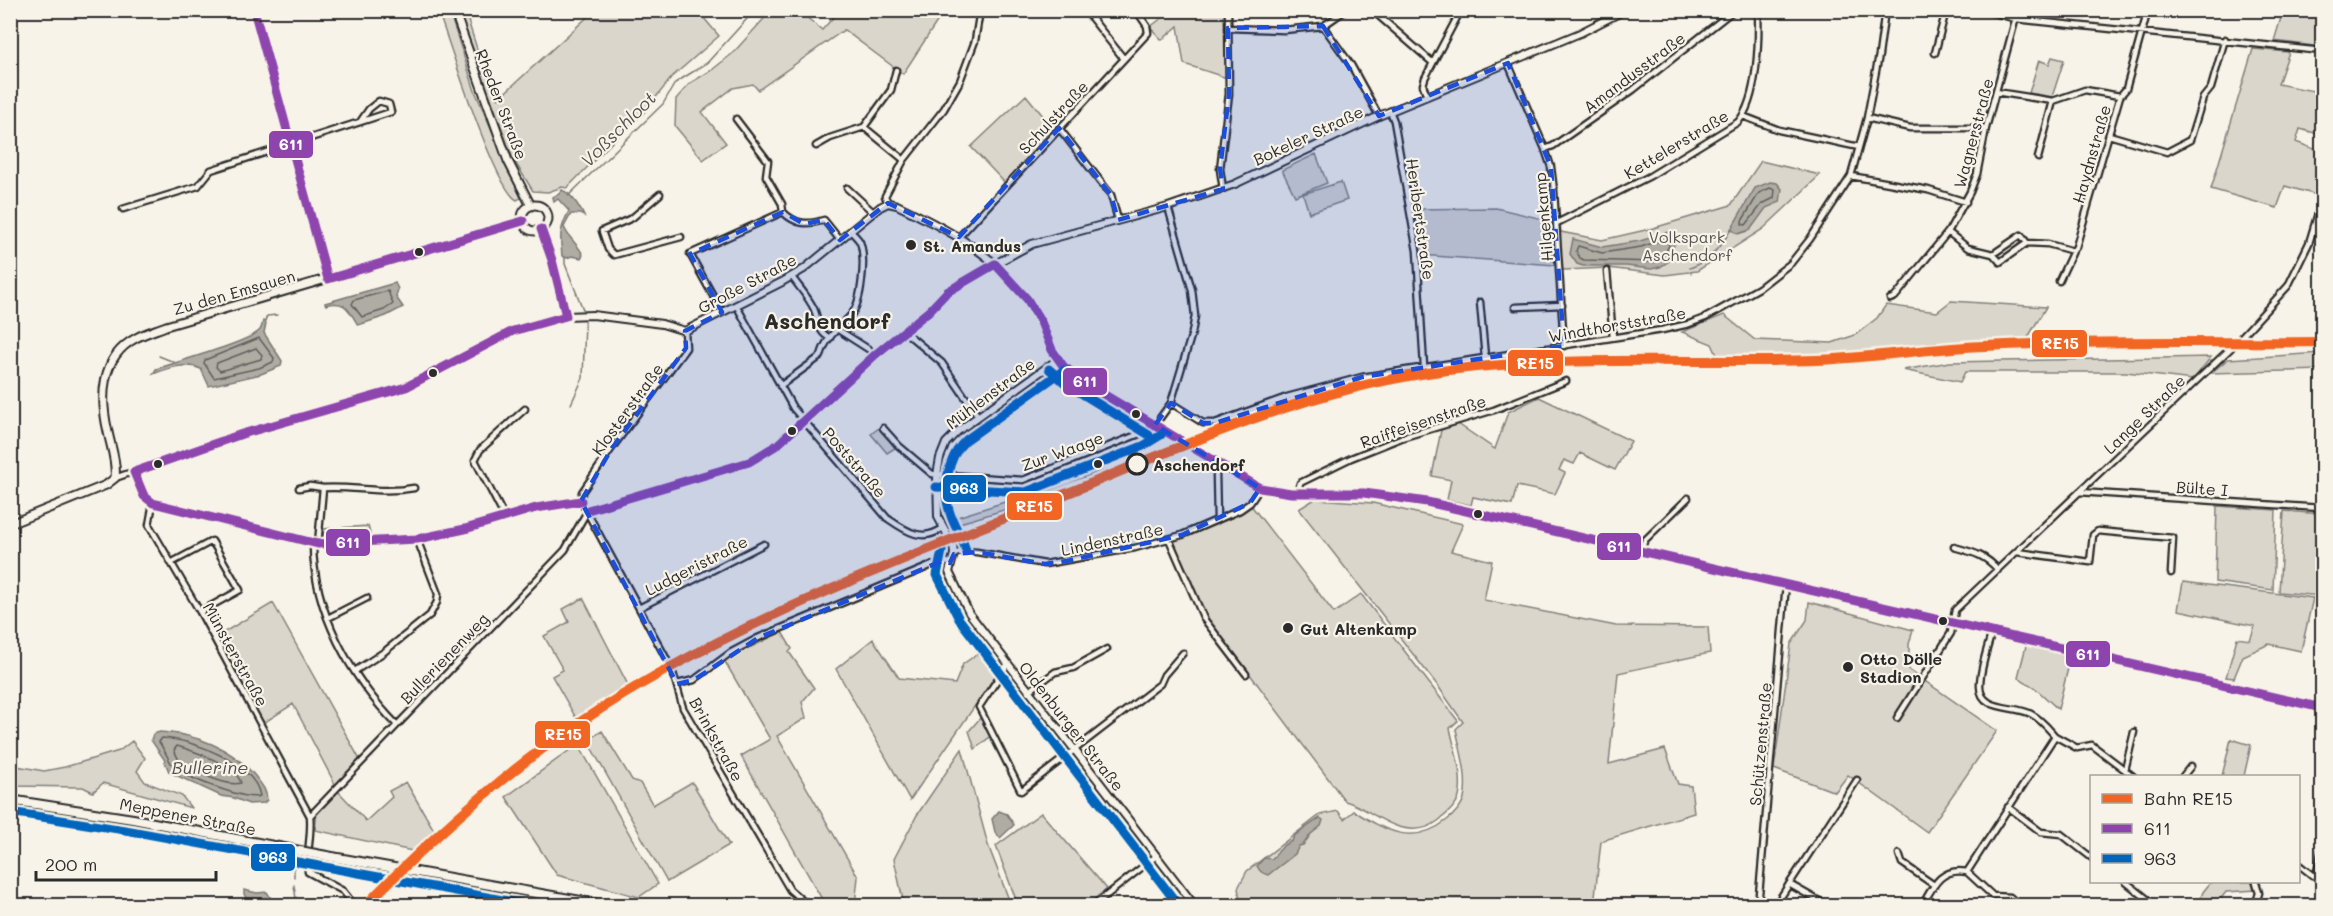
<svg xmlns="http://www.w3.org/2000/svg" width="2333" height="916" viewBox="0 0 2333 916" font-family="Mali,sans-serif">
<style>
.green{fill:#dad6cc;stroke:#82807c;stroke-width:1.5}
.water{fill:#afaca4;stroke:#7a7874;stroke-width:1.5}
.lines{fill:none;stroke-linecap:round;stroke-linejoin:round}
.shore{stroke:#605f5b;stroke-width:1.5}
.stream{stroke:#7a7874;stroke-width:1.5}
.minor-casing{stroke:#2b2b2b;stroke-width:9}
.tertiary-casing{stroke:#2b2b2b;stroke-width:10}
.secondary-casing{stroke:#2b2b2b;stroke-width:11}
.primary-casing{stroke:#2b2b2b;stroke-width:12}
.minor{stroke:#f7f3e8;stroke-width:4.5}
.tertiary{stroke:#f7f3e8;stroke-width:6}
.secondary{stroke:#f7f3e8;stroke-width:7}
.primary{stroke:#f7f3e8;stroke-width:8}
.primary-bridge-casing{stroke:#2b2b2b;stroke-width:12;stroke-linecap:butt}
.primary-bridge{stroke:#f7f3e8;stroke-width:8}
.bus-1-casing{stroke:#f7f3e8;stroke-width:14}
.bus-2-casing{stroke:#f7f3e8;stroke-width:14}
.bus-1{stroke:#8e44ad;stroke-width:9}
.bus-2{stroke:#0065bd;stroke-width:9}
.rail-1-casing{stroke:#f7f3e8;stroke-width:15}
.rail-1{stroke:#f26522;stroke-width:10}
.marked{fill:#1d4ed8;fill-opacity:0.2;stroke:#1d4ed8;stroke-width:4.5;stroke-dasharray:12 8;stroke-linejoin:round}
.poi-dot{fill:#2b2b2b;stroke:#f7f3e8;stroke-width:2}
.stop-dot{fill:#f7f3e8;stroke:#2b2b2b;stroke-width:3}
.labels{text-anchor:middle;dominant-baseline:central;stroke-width:4.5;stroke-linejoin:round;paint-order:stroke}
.street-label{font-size:16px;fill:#2b2b2b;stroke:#f7f3e8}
.park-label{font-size:16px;fill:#575653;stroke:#f7f3e8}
.poi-label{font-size:16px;font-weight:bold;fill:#2b2b2b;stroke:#f7f3e8;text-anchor:start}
.stop-label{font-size:16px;font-weight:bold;fill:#2b2b2b;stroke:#f7f3e8;text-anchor:start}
.water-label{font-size:18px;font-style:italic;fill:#53524f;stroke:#f7f3e8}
.district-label{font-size:22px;font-weight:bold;fill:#2b2b2b;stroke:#f7f3e8}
.line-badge{stroke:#f7f3e8;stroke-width:2}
.badge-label{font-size:16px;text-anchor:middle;font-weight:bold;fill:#fff}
</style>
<rect width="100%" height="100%" fill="#f7f3e8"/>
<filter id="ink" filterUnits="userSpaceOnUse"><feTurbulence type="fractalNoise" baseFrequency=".0167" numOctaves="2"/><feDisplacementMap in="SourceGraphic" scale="12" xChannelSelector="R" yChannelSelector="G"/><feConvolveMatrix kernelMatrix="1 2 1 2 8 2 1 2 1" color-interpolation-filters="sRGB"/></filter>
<g filter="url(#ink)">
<path class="green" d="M438 11H449L475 91 521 198 517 200C495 190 449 41 438 11Z
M459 11H465L478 52 498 99 594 11H698L719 36 673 76 641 116 624 130 567 188 562 187 548 192 533 191 513 159Z
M771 11H799L822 30 839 11H944L903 74 844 30 758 90 753 84 733 88 702 112 726 143 703 160 675 126 676 99 690 83 712 70 733 53Z
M1171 11H1225L1227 78 1184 64 1178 26 1162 40 1150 27Z
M2283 11H2322V47L2274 41Z
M2253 49 2289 52 2278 84 2313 91 2322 60V135L2300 129 2296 142 2322 152V189L2320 196 2285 186 2277 208 2211 189Z
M2052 57 2064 60 2052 97 2029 93 2039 60 2049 64Z
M1026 95 1053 128 1005 183 971 147Z
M1316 154 1327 183 1295 196 1282 170Z
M1761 161 1820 175 1763 229 1697 271 1665 275 1608 268 1564 270 1555 265 1420 255 1413 209 1496 208 1560 223 1561 232 1602 240 1650 229 1731 205Z
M1341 182 1347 200 1309 213 1303 194Z
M1951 301 2046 307 2027 339 1963 342 1814 357H1718L1712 344 1682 332 1724 315 1755 340 1832 343 1855 335 1877 318 1886 305 1937 312Z
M2322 353V370L2211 373 2228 359Z
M2211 357 2193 380 2126 372H1965L1960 382 1903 370 1950 362Z
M1539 397 1631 441 1615 470 1580 453 1574 464 1564 460 1559 470 1565 473 1555 494 1517 486 1512 505 1473 497 1471 505 1447 500 1451 480 1432 476 1441 430 1458 424 1495 449 1508 412Z
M880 427 895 448 887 453 871 434Z
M1106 470 1107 473 1038 500 953 525 951 519Z
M1315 499 1373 503 1463 524 1451 551 1492 561 1484 600 1616 626 1708 627 1710 653 1618 673 1609 764 1665 749 1678 784 1691 786 1694 813 1601 841 1594 905H1241L1238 888 1247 871 1320 815 1338 811 1344 819 1354 811C1386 831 1413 847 1447 820 1453 816 1462 806 1464 798 1469 777 1460 750 1456 729L1463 722 1438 686 1299 509Z
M1250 504 1334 613 1361 594 1458 721 1450 728C1454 748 1464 776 1459 797 1456 806 1446 815 1438 821 1426 830 1413 831 1399 827 1379 821 1364 806 1345 801L1207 617 1173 542 1237 514Z
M2217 506 2276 510 2273 590 2215 582Z
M2284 511 2322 514V596L2279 592Z
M368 526 371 537 329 540H326L322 529Z
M2183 582 2313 598 2301 651 2269 644 2243 656 2234 678 2226 677 2237 638 2250 640 2255 626 2178 610Z
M583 598 628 685 576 718 552 676 563 670 544 636 569 622 563 609Z
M1809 602 1913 630 1909 644V670L1997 731 1927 832 1848 775 1835 792 1774 769 1791 644 1807 620Z
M273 603 360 760 336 786 293 704 262 724 216 637Z
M782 632 792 649 789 652 814 688 802 702 806 718 777 736 858 877 855 905H838L823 901 741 756 770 739 724 660Z
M873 639 899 678 955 684 963 664 986 648 1001 668 910 800 836 669Z
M2026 646 2071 656 2058 709 2035 688 2018 677Z
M981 717 991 736 975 749 969 731Z
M602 731 632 780 640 783 653 805 692 782 729 845 667 882 587 740Z
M2231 739 2251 745 2244 776H2222Z
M132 741 145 758 137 771 145 782 182 796 191 808 103 783 93 792 83 787 11 786V765L44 771 65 767 119 751Z
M578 744 658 884 639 897 557 875 506 797Z
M962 749 988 845 1011 905H904L894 859 917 815Z
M406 782 434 830 412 851 315 830 317 812 338 791 366 821 392 797 389 791Z
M1041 813 1107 889 1086 905H1018L996 846Z
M2211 882H2252L2256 890 2226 892 2216 905H2208L2200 900 2203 892Z"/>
<path class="water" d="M1770 182 1777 183 1782 189 1780 202 1766 208 1750 230 1738 234 1731 229 1755 188Z
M562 190C572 194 579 206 584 216L580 214H571L564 227C568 238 579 245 583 255L581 258 572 256 567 258 562 256C560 236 559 230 569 211L558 199 554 202 553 197 559 194Z
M1669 232H1672C1679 247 1669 249 1669 261L1660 267 1651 269 1626 266H1583L1577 264 1570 254 1573 239 1602 247 1640 241Z
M395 283 398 289 396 297 403 307 386 316 358 325C349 311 346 299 326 305L325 303Z
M263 321 266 323 264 333 282 361 281 366 261 374 209 386 201 369C185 362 169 368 153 374L156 369C175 362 250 342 260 330 262 328 262 324 263 321Z
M160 732C196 734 232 748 255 776 261 784 267 790 267 800L264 803 249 804 234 798 221 796 169 772 164 759 151 740 153 734Z
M999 811 1007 814 1014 825 1000 838 995 832 992 819Z
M1320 818 1323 820 1321 826 1311 834 1303 845 1299 846 1295 854 1268 875C1262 873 1260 872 1257 866L1264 858 1272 859 1284 845 1292 841 1294 836Z
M244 890 257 893 267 892 275 905H250L244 894Z"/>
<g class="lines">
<path class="shore" d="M1770 188 1775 190 1774 198 1762 204 1746 225 1742 224V221L1759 193Z
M1665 239 1668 241 1669 246 1662 258 1657 262 1584 260 1580 258 1576 251 1578 246 1602 253 1641 247Z
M388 291 393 304 384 310 362 317 352 304 354 300Z
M259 338 274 358 273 362 259 368 214 378 204 363 205 360Z
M256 348 262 355 261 359 220 371 216 367 217 363Z
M162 738C191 739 255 763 260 796 248 801 182 777 173 766 169 761 164 749 159 742Z
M177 746C194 751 236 765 241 783 227 787 194 772 181 762 178 760 176 754 174 750Z"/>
<path class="stream" d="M568 196 663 104 675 83 707 63 755 10
M565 257V264L584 312
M1690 268C1707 262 1722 246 1731 229
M1691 272V273
M265 321 267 316 277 315
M159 356 174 362
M571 404 583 378 585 321
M294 860V877
M294 885 297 906"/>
<g class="minor-casing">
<path id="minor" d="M254 10 328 279
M1085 10 1124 59
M1372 10 1433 63
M1983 10 2016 19 2322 51
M1323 26 1351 65 1379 116
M1228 28 1284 30 1323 26 1346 10
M1935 53 1946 10
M1508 63 1545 149 1551 167 1554 191 1564 346
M1996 92 2053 101 2085 90 2120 96
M1427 96 1423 85 1425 78 1461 10
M1390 111 1394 121 1417 251 1424 367
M1743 116 1779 130 1859 147
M1867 118 1910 128H1986
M736 119 768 161 766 176 782 204 783 212
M864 127 891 90 896 70
M1059 128 1111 195 1118 220
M2109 135 2167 152 2190 140 2203 98 2211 88 2225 39
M816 146 830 138 864 127 904 160
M1545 149 1553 146 1633 90 1734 10
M2038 158 2053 101
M1851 176 1928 190 1966 202
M847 188 873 212
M1223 189 1220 169 1229 94 1228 10
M660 194 632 218 602 231 608 249 614 255 681 237
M888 203 885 196 904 160 944 109 960 81 975 41 980 10
M123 209 198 186 211 170 391 112 389 104 379 101 369 109 360 122
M1557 223 1650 176 1738 122C1758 100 1759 39 1758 10
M1948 232 1968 248 1993 254 2000 262 2027 243
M959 237 1148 33 1147 26 1136 10
M1993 254 2021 235 2027 243 2048 244 2073 251 2076 247 2120 96 2126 89 2148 10
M1607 271 1613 337
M792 277C799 287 809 298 814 309 819 320 817 332 830 338
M2059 281 2073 251
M1890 299 1895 297 1948 232 1970 192 1977 174 1986 128 2018 10
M1480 302 1485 357
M736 305 793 408 887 518C906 531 922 543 943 528
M1515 307 1562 305
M722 312 690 254 783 212C796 225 808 225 824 220L840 240
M837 329 876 354
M905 332 942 363 978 416
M780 386 821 356C825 338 839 328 851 315 862 302 866 258 860 242 858 238 853 234 851 231
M1171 403 1203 423H1215L1287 397 1362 377 1662 330 1689 324 1705 318 1759 288 1791 263 1810 239 1851 176 1867 118 1879 55 1885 10
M883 428 899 446 932 474 1023 480 1152 429 1171 403 1192 333 1195 316 1192 290 1168 207
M134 472 144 496 153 503 318 544 417 539 465 529 536 508 581 501
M1216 472 1217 520
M115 478 242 434 406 387 513 331 566 316
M299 488 310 486 323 488
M2079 492 2322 508
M1297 493 1300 483 1351 458 1401 438 1494 410 1566 381
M581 501 672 669 683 708 790 890 803 901 821 906
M581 501 582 492 612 448 686 348 685 331
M153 503 149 525 200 612 310 816C312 835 306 853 308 872L343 891 355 906
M588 510 749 462 777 445 876 354 929 311 947 292 995 264
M505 518 475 460 480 450 525 409
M1169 539 1204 619 1246 674
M313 544C313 611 351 678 397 725
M318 544 323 488C355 486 381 494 414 488
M1954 547C1972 552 1986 555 1998 570
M1640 551 1645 540 1688 498
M2017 552 2090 562 2093 535 2098 531 2173 538 2171 573
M954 554 965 551 977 552 1045 564 1135 548 1182 535 1240 510 1250 503 1260 488
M171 563 212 541 240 590 200 612
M639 608 764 544
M328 618 367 598
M1007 665 979 707 1021 791 1160 684 1164 675 1183 653
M355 671 384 652 430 615 437 602 438 594 417 539
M677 684 694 680 730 653 758 638 942 561 950 563
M1028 692 1055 672 1073 668 1107 649
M1897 718 1951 633 1955 610 2232 347 2288 286 2309 243 2322 200
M2055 736 2077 748 2092 745 2133 776
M2125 770 2134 732
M2183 776 2191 766
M2008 807 2041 832 2061 834 2092 858
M310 816 565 550 588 510
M1899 854 1902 863 1934 885
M2298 864 2312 875 2322 878
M1967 872 1993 896 2010 897 2020 906
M2316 877 2322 849
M2126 882 2156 906
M1789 884 1828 906
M1093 906 1155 857
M1758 906 1786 584
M1775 906 1857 780
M1922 906C1933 886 1941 867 1967 872L2055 736C2048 728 2041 719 2031 714 2015 705 1979 712 1980 685 1980 668 1988 647 1992 631
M2255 906 2259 893 2256 882"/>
</g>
<g class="tertiary-casing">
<path id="tertiary" d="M541 229 552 260 566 316 593 315 662 324 685 331 782 282 804 269 880 207 888 203 897 205C945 228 996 254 1027 299 1033 308 1039 317 1044 327 1052 346 1055 360 1072 374L1260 488C1287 497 1315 492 1343 492 1371 492 1399 497 1427 502L2322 708
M995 264 1032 244 1168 207 1235 184 1379 116 1580 33 1625 10
M1057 360 958 431 946 443 940 458 937 475 938 517 953 545 954 554 949 572 969 613 1195 906"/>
</g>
<g class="secondary-casing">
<path id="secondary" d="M454 10 508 161 531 206
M522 218a13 13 0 1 1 26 0a13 13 0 1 1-26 0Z
M10 524 106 485 115 478C117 463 111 447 108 432 100 398 100 357 136 338 145 333 156 330 166 326L523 221"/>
</g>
<g class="primary-casing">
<path id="primary" d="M10 800 133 819 289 849
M332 857 609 906"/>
</g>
<use href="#minor" class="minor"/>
<use href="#tertiary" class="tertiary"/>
<use href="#secondary" class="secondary"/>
<use href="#primary" class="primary"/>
<g class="primary-bridge-casing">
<path id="primary-bridge" d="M289 849 332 857"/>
</g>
<use href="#primary-bridge" class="primary-bridge"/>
<g class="bus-1-casing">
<path id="bus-1" d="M254 10 328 279
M541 229 552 260 566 316
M995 264 1027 299 1041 322 1052 350 1064 367 1105 395 1260 488 1291 493H1364L1427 502 2322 708
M328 279 523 221
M134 472 144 496 153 503 318 544 417 539 465 529 536 508 581 501
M134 472 242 434 406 387 513 331 566 316
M588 510 749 462 777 445 876 354 929 311 947 292 995 264"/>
</g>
<g class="bus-2-casing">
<path id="bus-2" d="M1049 369 1066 384 1149 435
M936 487 1026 492 1143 446 1161 435
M942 551 937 575 959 619 1179 906
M966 551C963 538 955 528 951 516 942 492 946 458 966 440L1064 370
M10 812 131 831 536 906"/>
</g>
<use href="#bus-1" class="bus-1"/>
<use href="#bus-2" class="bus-2"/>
<g class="rail-1-casing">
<path id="rail-1" d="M365 906C432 838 502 774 582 721 731 621 902 560 1068 493 1184 445 1301 392 1427 373 1555 354 1687 364 1816 360 1873 358 1928 348 1985 346 2097 340 2210 343 2322 342"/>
</g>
<use href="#rail-1" class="rail-1"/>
</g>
</g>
<path class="marked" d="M1323 26 1379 116 1508 63 1551 167 1564 346 1362 377 1215 423H1203L1171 403 1155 425 1260 488 1250 503 1182 535 1067 561 1045 564 977 552 954 554 950 563 942 561 758 638 694 680 677 684 581 501 612 448 686 348 685 331 722 312 690 254 783 212 804 224 824 220 840 240 888 203 959 237 1059 128 1111 195 1118 220 1223 189 1220 169 1229 94 1228 28Z"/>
<g class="poi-dot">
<circle cx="911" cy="245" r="6"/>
<circle cx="419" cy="252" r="5"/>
<circle cx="433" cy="373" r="5"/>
<circle cx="1136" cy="414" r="5"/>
<circle cx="792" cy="431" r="5"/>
<circle cx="158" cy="464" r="5"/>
<circle cx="1098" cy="464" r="5"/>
<circle cx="1478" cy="514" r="5"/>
<circle cx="1943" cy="621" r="5"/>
<circle cx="1288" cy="628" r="6"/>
<circle cx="1848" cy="667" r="6"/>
</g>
<circle class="stop-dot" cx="1137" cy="464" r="10"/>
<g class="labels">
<g class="street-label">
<text transform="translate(1634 72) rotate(-37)">Amandusstraße</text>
<text transform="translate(502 104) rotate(69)">Rheder Straße</text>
<text transform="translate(1053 117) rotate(-47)">Schulstraße</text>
<text transform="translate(1973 133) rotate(-75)">Wagnerstraße</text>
<text transform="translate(1308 135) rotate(-25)">Bokeler Straße</text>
<text transform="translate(1676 144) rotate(-31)">Kettelerstraße</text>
<text transform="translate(2091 154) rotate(-74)">Haydnstraße</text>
<text transform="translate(1543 217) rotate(-95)">Hilgenkamp</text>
<text transform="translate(1421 219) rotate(82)">Heribertstraße</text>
<text transform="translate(747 283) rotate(-28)">Große Straße</text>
<text transform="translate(234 292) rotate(-16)">Zu den Emsauen</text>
<text transform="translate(1617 324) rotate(-10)">Windthorststraße</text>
<text transform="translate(990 393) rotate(-37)">Mühlenstraße</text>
<text transform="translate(627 409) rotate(-54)">Klosterstraße</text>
<text transform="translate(2144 414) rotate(-44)">Lange Straße</text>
<text transform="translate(1423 421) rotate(-19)">Raiffeisenstraße</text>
<text transform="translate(1062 451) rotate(-20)">Zur Waage</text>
<text transform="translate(855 462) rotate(49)">Poststraße</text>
<text transform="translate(2202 488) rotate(4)">Bülte I</text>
<text transform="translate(1112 539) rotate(-12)">Lindenstraße</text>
<text transform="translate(696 565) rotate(-27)">Ludgeristraße</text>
<text transform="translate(236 654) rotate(61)">Münsterstraße</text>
<text transform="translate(444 658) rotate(-46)">Bullerienenweg</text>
<text transform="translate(1072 726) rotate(52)">Oldenburger Straße</text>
<text transform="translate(717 739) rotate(61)">Brinkstraße</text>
<text transform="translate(1760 744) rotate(-85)">Schützenstraße</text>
<text transform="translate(188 816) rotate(11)">Meppener Straße</text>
</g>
<g class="park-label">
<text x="1687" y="236">Volkspark<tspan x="1687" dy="18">Aschendorf</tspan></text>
</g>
<g class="poi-label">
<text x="923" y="245">St. Amandus</text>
<text x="1300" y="628">Gut Altenkamp</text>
<text x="1860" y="658">Otto Dölle<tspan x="1860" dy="18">Stadion</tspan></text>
</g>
<g class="stop-label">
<text x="1153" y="464">Aschendorf</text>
</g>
<g class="water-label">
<text transform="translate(618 129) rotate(-45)">Voßschloot</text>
<text x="210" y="767">Bullerine</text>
</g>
<g class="district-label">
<text x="827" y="320">Aschendorf</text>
</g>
</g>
<g class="line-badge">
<rect x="268" y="130" width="46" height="29" rx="6" fill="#8e44ad"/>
<rect x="2031" y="329" width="57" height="29" rx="6" fill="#f26522"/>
<rect x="1507" y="349" width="57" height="28" rx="6" fill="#f26522"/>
<rect x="1062" y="367" width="46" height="29" rx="6" fill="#8e44ad"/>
<rect x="942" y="474" width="45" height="29" rx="6" fill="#0065bd"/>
<rect x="1006" y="492" width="57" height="29" rx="6" fill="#f26522"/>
<rect x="325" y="528" width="46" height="29" rx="6" fill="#8e44ad"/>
<rect x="1596" y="532" width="46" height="29" rx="6" fill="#8e44ad"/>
<rect x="2065" y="640" width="46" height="28" rx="6" fill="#8e44ad"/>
<rect x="534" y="720" width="57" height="29" rx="6" fill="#f26522"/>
<rect x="250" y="843" width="46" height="29" rx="6" fill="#0065bd"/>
</g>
<g class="badge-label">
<text x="291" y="150">611</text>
<text x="2060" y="349">RE15</text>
<text x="1535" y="369">RE15</text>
<text x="1085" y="387">611</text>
<text x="964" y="494">963</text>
<text x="1034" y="512">RE15</text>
<text x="348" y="548">611</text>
<text x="1619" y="552">611</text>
<text x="2088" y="660">611</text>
<text x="563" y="740">RE15</text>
<text x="273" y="863">963</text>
</g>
<rect width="2333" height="916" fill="none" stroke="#f7f3e8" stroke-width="36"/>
<rect x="18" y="18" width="2297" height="880" fill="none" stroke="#2b2b2b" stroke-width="2" filter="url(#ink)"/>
<rect x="2090" y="775" width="210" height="108" fill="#f7f3e8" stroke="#a5a39c" stroke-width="1.5"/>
<rect x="2102" y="794" width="30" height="9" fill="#f26522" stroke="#a5a39c" stroke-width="1.5"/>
<text x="2144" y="805" font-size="18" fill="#2b2b2b">Bahn RE15</text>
<rect x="2102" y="824" width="30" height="9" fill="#8e44ad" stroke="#a5a39c" stroke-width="1.5"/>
<text x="2144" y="835" font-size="18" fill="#2b2b2b">611</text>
<rect x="2102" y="854" width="30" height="9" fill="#0065bd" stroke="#a5a39c" stroke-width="1.5"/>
<text x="2144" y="865" font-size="18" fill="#2b2b2b">963</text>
<path d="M36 871v9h180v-9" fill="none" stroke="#2b2b2b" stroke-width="3"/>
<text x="45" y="871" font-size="18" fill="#2b2b2b" stroke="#f7f3e8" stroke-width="4.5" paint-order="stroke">200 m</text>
</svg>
